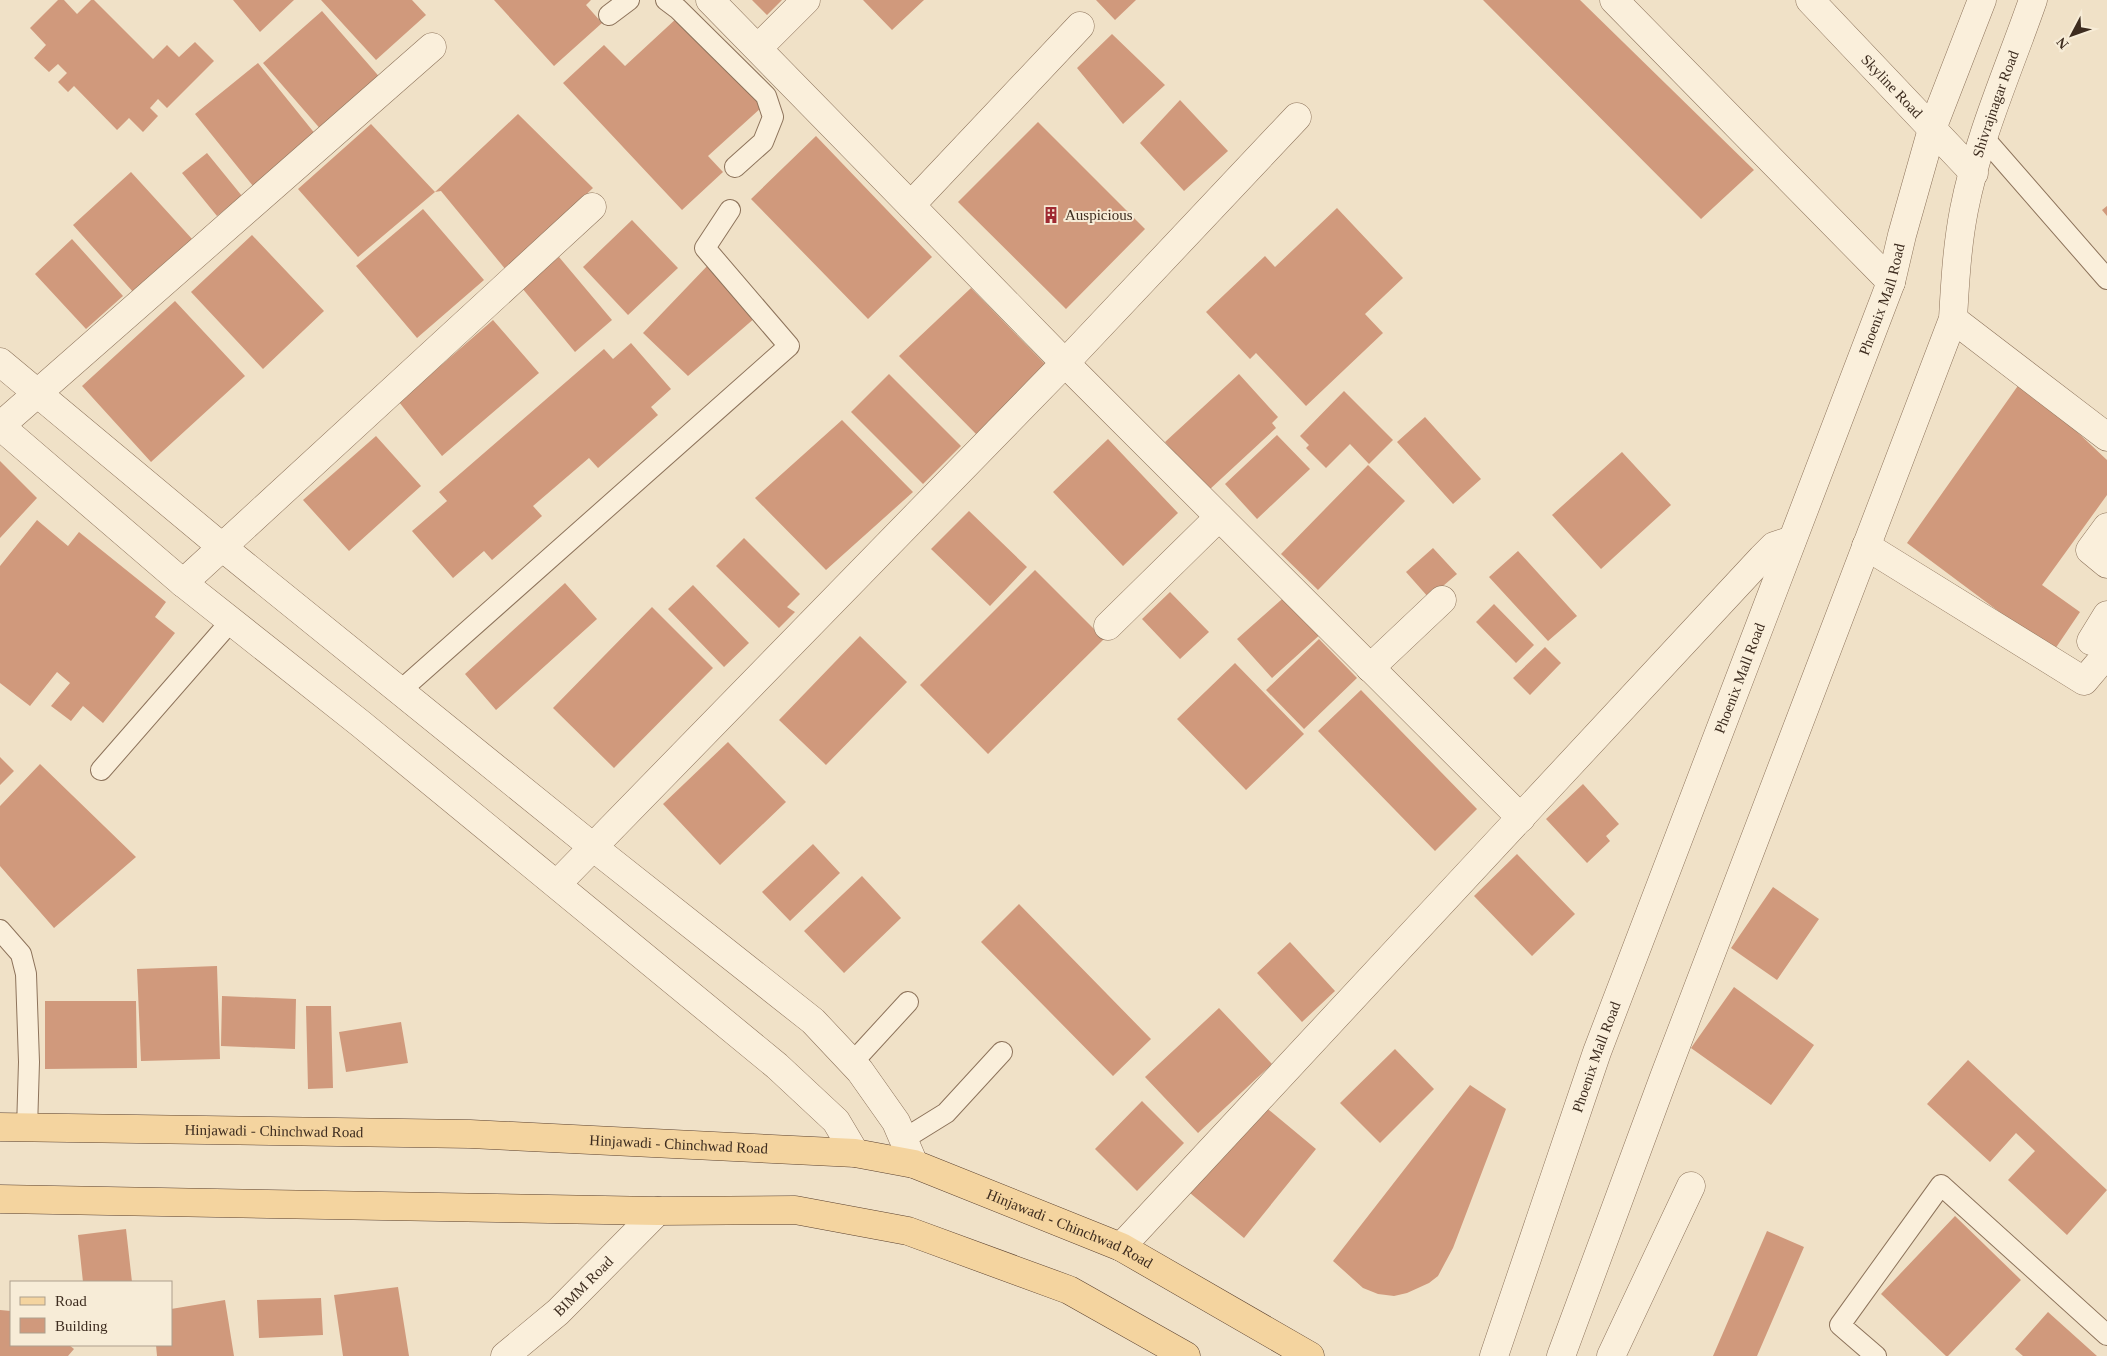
<svg xmlns="http://www.w3.org/2000/svg" width="2107" height="1356" viewBox="0 0 2107 1356" font-family="Georgia,serif">
<style>
.building{fill:#d0997c}
.lines{fill:none;stroke-linecap:round;stroke-linejoin:round}
.service-casing{stroke:#8d735b;stroke-width:22}
.minor-casing{stroke:#8d735b;stroke-width:29}
.tertiary-casing{stroke:#8d735b;stroke-width:29}
.primary-casing{stroke:#5b412f;stroke-width:29}
.service{stroke:#faefdb;stroke-width:20}
.minor{stroke:#faefdb;stroke-width:28}
.tertiary{stroke:#faefdb;stroke-width:28}
.primary{stroke:#f4d49f;stroke-width:28}
.labels{text-anchor:middle;dominant-baseline:central;stroke-width:4;stroke-linejoin:round;paint-order:stroke}
.street-label{font-size:15px;fill:#3d2c1f;stroke:#f7ecd7}
.poi-label{font-size:15px;fill:#3d2c1f;stroke:#f7ecd7;text-anchor:start}
</style>
<rect width="100%" height="100%" fill="#f0e1c7"/>
<path class="building" d="M58 0H64L77 14 91 0H94L153 59 167 45 179 57 195 42 214 61 167 108 158 99 150 108 158 116 143 132 129 118 117 130 74 86 68 92 58 82 67 73 58 64 49 72 34 58 46 45 30 28Z
M233 0H294L260 32Z
M321 0H412L426 15 376 60Z
M494 0H591L586 5 602 23 554 66Z
M752 0H782L767 15Z
M863 0H924L892 30Z
M1096 0H1136L1115 20Z
M1483 0H1580L1754 170 1701 219Z
M322 11 383 81 323 132 263 63Z
M678 17 762 107 708 156 723 172 682 210 563 83 604 45 625 66Z
M1112 34 1165 85 1123 124 1077 68Z
M258 63 316 135 253 186 195 114Z
M1180 100 1228 151 1184 191 1140 143Z
M518 114 593 188 506 270 441 191 435 192Z
M1038 122 1145 229 1066 309 958 202Z
M371 124 435 192 358 257 298 189Z
M816 136 932 257 868 319 751 199Z
M207 153 242 196 217 216 182 173Z
M131 172 193 240 134 293 73 225Z
M2107 206V216L2102 210Z
M1337 208 1403 278 1365 314 1383 333 1306 406 1256 353 1250 359 1206 312 1265 256 1275 267Z
M423 209 484 280 417 338 356 266Z
M632 220 678 268 628 315 583 267Z
M252 235 324 311 263 369 191 292Z
M72 239 123 296 86 329 35 274Z
M559 257 612 320 575 352 522 288Z
M711 262 756 317 688 376 643 333Z
M971 288 1047 366 979 437 899 356Z
M175 301 245 376 151 462 82 386Z
M493 320 539 373 442 456 399 402Z
M631 343 671 389 651 407 658 415 598 468 589 458 533 506 542 516 492 560 484 551 453 578 412 531 447 501 439 492 604 349 613 359Z
M889 374 961 446 923 484 851 412Z
M1239 374 1278 417 1272 423 1276 428 1209 490 1165 442Z
M2022 380 2107 460V495L2042 585 2080 612 2053 652 1907 543Z
M1344 391 1393 440 1369 464 1350 444 1326 468 1306 448 1309 445 1300 436Z
M1425 417 1481 479 1453 504 1397 442Z
M842 420 913 492 826 570 755 498Z
M1277 435 1310 469 1257 519 1225 484Z
M376 436 421 486 349 551 303 500Z
M1108 439 1178 513 1123 566 1053 492Z
M1622 452 1671 505 1601 569 1552 515Z
M0 461 37 498 0 538Z
M1368 465 1405 501 1318 590 1281 554Z
M969 511 1027 567 990 606 931 549Z
M37 520 68 546 79 532 166 602 155 617 175 633 103 723 83 706 71 721 51 706 70 683 57 672 30 706 0 683V566Z
M744 538 800 594 787 607 795 612 779 628 716 566Z
M1433 548 1457 574 1429 598 1406 572Z
M1518 551 1577 616 1548 641 1489 577Z
M1035 570 1104 639 988 754 920 685Z
M565 583 597 619 496 710 465 674Z
M693 585 749 643 724 667 668 609Z
M1170 592 1209 632 1180 659 1142 619Z
M1289 593 1323 632 1272 678 1237 639Z
M1494 604 1534 645 1516 663 1476 622Z
M652 607 713 668 614 768 553 708Z
M860 636 907 682 826 765 779 720Z
M1319 639 1357 678 1304 729 1266 690Z
M1545 647 1561 663 1530 695 1513 678Z
M1235 663 1304 734 1246 790 1177 719Z
M1361 690 1477 809 1435 851 1318 731Z
M728 742 786 802 720 865 663 804Z
M0 757 14 771 0 785Z
M40 764 136 857 54 928 0 866V806Z
M1583 784 1619 824 1606 836 1610 841 1587 863 1546 819Z
M813 844 840 873 790 921 762 892Z
M1517 854 1575 914 1532 956 1474 896Z
M862 876 901 918 844 973 804 931Z
M1773 887 1819 919 1777 980 1731 948Z
M1019 904 1151 1039 1113 1076 981 942Z
M1290 942 1335 991 1302 1022 1257 973Z
M217 966 220 1059 141 1061 137 969Z
M1734 987 1814 1045 1771 1105 1691 1048Z
M222 996 296 999 295 1049 221 1046Z
M45 1001H136L137 1068 45 1069Z
M306 1006H331L333 1088 308 1089Z
M1219 1008 1272 1064 1198 1133 1145 1077Z
M401 1022 408 1063 346 1072 339 1032Z
M1395 1049 1434 1089 1380 1143 1340 1103Z
M1968 1060 2107 1190 2067 1235 2008 1180 2035 1151 2016 1133 1990 1162 1927 1104Z
M1470 1085 1506 1109 1453 1248 1438 1276 1429 1283 1407 1293 1394 1296 1378 1294 1363 1288 1333 1261Z
M1142 1101 1184 1143 1137 1191 1095 1149Z
M1263 1105 1316 1149 1244 1238 1190 1193Z
M1955 1216 2021 1280 1948 1356H1946L1881 1294Z
M126 1229 132 1282H83L78 1235Z
M1767 1231 1804 1247 1757 1356H1713Z
M398 1287 409 1356H343L334 1295Z
M321 1298 323 1335 259 1338 257 1300Z
M225 1300 234 1356H157L156 1345H171V1309Z
M0 1310 11 1311V1345H69L74 1349 68 1356H0Z
M2048 1312 2097 1356H2023L2015 1349Z"/>
<g class="lines">
<g class="service-casing">
<path id="service" d="M666 0 678 9 766 96 773 117 763 142 735 167
M609 15 629 0
M1984 138 2107 279
M400 691 789 346 705 248 730 210
M101 770 231 621
M0 930 21 954 26 974 29 1062 27 1129
M852 1063 908 1002
M904 1139 946 1113 1002 1052
M1876 1356 1840 1325 1941 1185 2107 1335"/>
</g>
<g class="minor-casing">
<g id="minor">
<path d="M710 0 1065 363 1521 818"/>
<path d="M1614 0 1891 282"/>
<path id="s1" d="M1810 0 1974 173"/>
<path d="M758 48 806 0"/>
<path d="M911 205 1080 26"/>
<path d="M1953 319 2107 437"/>
<path d="M0 426 432 47"/>
<path d="M2107 527 2090 550 2107 564"/>
<path d="M1866 546 2084 681 2107 654"/>
<path d="M183 583 592 207"/>
<path d="M1108 626 1219 517"/>
<path d="M2091 641 2107 615"/>
<path d="M1370 668 1442 600"/>
<path d="M557 884 1065 363 1297 117"/>
<path d="M1121 1247 1762 558 1774 546 1792 540"/>
<path id="s2" d="M505 1356 558 1312 658 1211"/>
<path d="M1611 1356 1691 1186"/>
</g>
</g>
<g class="tertiary-casing">
<g id="tertiary">
<path d="M0 362 222 547 593 847 813 1021 860 1071 896 1122 914 1164"/>
<path d="M0 426 183 583 361 724 777 1066 836 1121 855 1153"/>
<path id="s3" d="M1494 1356 1597 1052 1891 282 1902 235 1932 129 1982 0"/>
<path id="s4" d="M1561 1356 1664 1077 1953 319C1955 283 1957 246 1964 210 1978 138 2009 69 2033 0"/>
</g>
</g>
<g class="primary-casing">
<g id="primary">
<path id="s5" d="M0 1127 470 1134 855 1153 914 1164 1121 1247 1310 1356"/>
<path d="M0 1199 658 1211 795 1210 908 1231 1069 1290 1186 1356"/>
</g>
</g>
<use href="#service" class="service"/>
<use href="#minor" class="minor"/>
<use href="#tertiary" class="tertiary"/>
<use href="#primary" class="primary"/>
</g>
<defs>
<g id="building-bare" transform="scale(1.35)"><path d="M-4-6H4V6H1V3H-1V6H-4ZM-2.5-4.3h1.7v1.8h-1.7ZM.8-4.3h1.7v1.8H.8ZM-2.5-1h1.7V.8h-1.7ZM.8-1h1.7V.8H.8Z" fill="#9f2931" stroke="#f7ecd7" stroke-width="2.5" paint-order="stroke"/></g>
</defs>
<g fill-rule="evenodd">
<use href="#building-bare" x="1051" y="215"/>
</g>
<g class="labels">
<g class="street-label">
<text stroke="none"><textPath href="#s1" startOffset="119">Skyline Road</textPath></text>
<text stroke="none"><textPath href="#s4" startOffset="1329">Shivrajnagar Road</textPath></text>
<text stroke="none"><textPath href="#s3" startOffset="1126">Phoenix Mall Road</textPath></text>
<text stroke="none"><textPath href="#s3" startOffset="721">Phoenix Mall Road</textPath></text>
<text stroke="none"><textPath href="#s3" startOffset="316">Phoenix Mall Road</textPath></text>
<text stroke="none"><textPath href="#s5" startOffset="274">Hinjawadi - Chinchwad Road</textPath></text>
<text stroke="none"><textPath href="#s5" startOffset="679">Hinjawadi - Chinchwad Road</textPath></text>
<text stroke="none"><textPath href="#s5" startOffset="1084">Hinjawadi - Chinchwad Road</textPath></text>
<text stroke="none"><textPath href="#s2" startOffset="105">BIMM Road</textPath></text>
</g>
<g class="poi-label">
<text x="1065" y="215">Auspicious</text>
</g>
</g>
<rect x="10" y="1281" width="162" height="65" fill="#f7ecd7" stroke="#ad9f8d"/>
<rect x="20" y="1297" width="25" height="8" fill="#f4d49f" stroke="#ad9f8d"/>
<text x="55" y="1306" font-size="15" fill="#3d2c1f">Road</text>
<rect x="20" y="1318" width="25" height="15" fill="#d0997c" stroke="#ad9f8d"/>
<text x="55" y="1331" font-size="15" fill="#3d2c1f">Building</text>
<g transform="translate(2072 35) rotate(229)" stroke="#f7ecd7" stroke-width="4" paint-order="stroke">
<path d="M0-4L9 19L0 12L-9 19Z" fill="#3d2c1f"/>
<text y="-8" font-size="14" font-weight="bold" text-anchor="middle" fill="#3d2c1f">N</text>
</g>
</svg>
